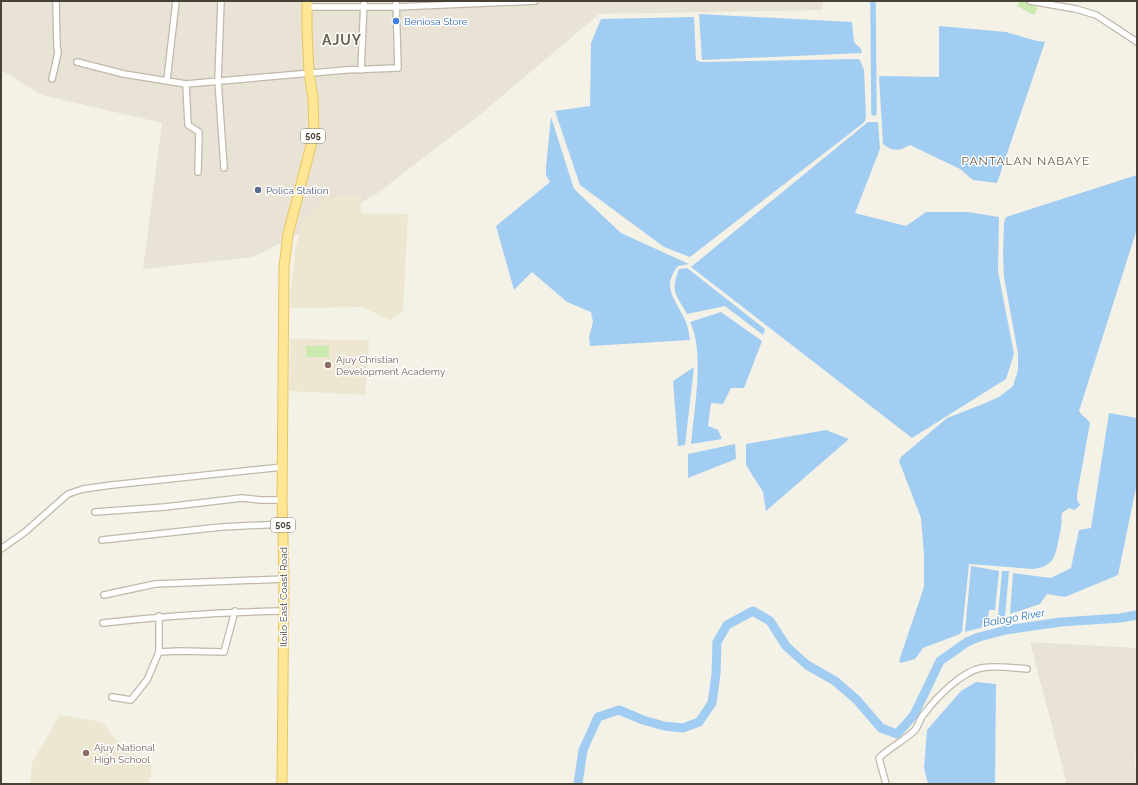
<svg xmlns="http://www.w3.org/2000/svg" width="1138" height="785" viewBox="0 0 1138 785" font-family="Raleway,sans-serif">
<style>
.residential{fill:#e8e3d5}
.education{fill:#ede7d1}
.green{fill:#cce9af}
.water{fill:#a2cdf2}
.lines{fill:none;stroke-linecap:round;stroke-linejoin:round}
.canal{stroke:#a2cdf2;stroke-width:5.5}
.river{stroke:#a2cdf2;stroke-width:9}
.street-casing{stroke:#c0b9a9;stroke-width:8}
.primary-casing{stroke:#e7c663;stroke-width:11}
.street{stroke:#fff;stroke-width:5.5}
.primary{stroke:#ffe695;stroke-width:9}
.shop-dot{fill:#3f7fe0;stroke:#fff;stroke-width:1.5}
.service-dot{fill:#5c6f8a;stroke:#fff;stroke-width:1.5}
.education-dot{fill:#8d6e63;stroke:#fff;stroke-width:1.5}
.labels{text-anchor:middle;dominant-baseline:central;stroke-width:3;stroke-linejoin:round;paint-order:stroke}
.shield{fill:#fff;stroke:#7e7a72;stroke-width:1}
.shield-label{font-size:9px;font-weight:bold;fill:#474136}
.shop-label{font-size:10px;fill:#366cbe;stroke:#fff;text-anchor:start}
.service-label{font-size:10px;fill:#4e5e75;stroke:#fff;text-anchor:start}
.education-label{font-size:10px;fill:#785e54;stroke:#fff;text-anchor:start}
.street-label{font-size:10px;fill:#474136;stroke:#fff}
.water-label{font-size:11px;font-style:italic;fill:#2c75b6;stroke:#fff}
.quarter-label{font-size:12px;letter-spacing:1px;fill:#6a604d;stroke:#fff}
.district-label{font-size:14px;font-weight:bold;letter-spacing:1px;fill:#6a604d;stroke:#fff}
</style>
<rect width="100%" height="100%" fill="#f4f1e7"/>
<path class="residential" d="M1 1H823L822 10 599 14 482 113 375 195 253 257 143 269 162 123 42 95 1 70Z
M1030 642 1137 648V728L1135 768 1137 775V784H1067Z"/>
<path class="education" d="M361 195V213L408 214 403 311 390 320 362 307 289 308 295 251 302 223 326 199Z
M290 339 369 340 365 395 289 391Z
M60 715 102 722 120 744 151 764V777L147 784H30L32 762Z"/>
<path class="green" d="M1020 1H1026L1038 8 1034 15 1017 6Z
M306 346H329V357H306Z"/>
<path class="water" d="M699 14 852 22 854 42 861 49 862 53 702 60Z
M694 17 696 60 701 62 857 59 860 60 864 70 866 116 865 121 862 124 690 257 664 247 580 185 555 111 590 106 591 43 601 19Z
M939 26 1006 32 1037 41 1045 42 997 183 973 180 960 169 910 145C900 151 892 152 883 144L879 77 882 76 939 77Z
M551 117 574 189 621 233 689 264 678 266C660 289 677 300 686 322 688 327 689 334 690 340L590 346 589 337 593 322 591 312 567 302 532 272 514 290 496 226 550 182 546 175V167Z
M868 122H878L880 149 855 213 906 226 926 212H968L999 217 998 271 1014 354 1006 379 912 438 691 267Z
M1137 175V229L1079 411C1082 416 1087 418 1090 423L1077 495V500L1080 505 1077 508 1074 510 1069 508 1062 513C1061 518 1062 521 1061 526 1061 531 1059 536 1058 542 1055 558 1052 567 1033 569L969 564 962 631 960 634 923 648 915 659 901 663 899 661 924 587V554L921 518 899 461 901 457 947 418 983 404 999 397 1013 386 1018 370V354L1004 277 1003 255 1004 222 1006 217Z
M687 268 765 329 763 335 725 306 687 314C676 294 670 292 679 269Z
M721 312 762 341 744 388H731L723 404 711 403 708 426 718 430 722 439 691 444C694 409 705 353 690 322Z
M694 367 685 445 678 446 673 381Z
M1109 413 1137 418V483L1118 575 1065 597 1047 594 1040 604 1010 614 1013 573 1051 578 1071 568 1079 530 1091 528Z
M826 430 849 439 766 511 763 492 746 465V444Z
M735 444 736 459 688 478V454Z
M971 566 999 571 995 610H989L988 618 992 619 991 625 965 632Z
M1002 571H1009L1005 617 998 616Z
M976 682 996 684 995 784H928L924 768 927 730 961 691Z"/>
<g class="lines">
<path class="canal" d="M873 1 874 113"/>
<path class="river" d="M578 784 583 750 598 717 619 710 643 720 664 726 683 728 699 722 712 703 716 674 717 642 727 625 753 611 770 621 786 646 807 665 835 681 857 700 881 728 897 734 914 715 940 661 967 642 979 637 1006 630 1061 622 1120 618 1137 615"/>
<g class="street-casing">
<path id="street" d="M221 1 218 80 224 168
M1030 1 1076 9 1096 15 1137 42
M307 7H396L535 1
M77 62 124 74 186 84 346 70 398 68 396 1
M361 70 364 1
M52 79 58 53 57 47 56 1
M167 80 176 1
M186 84 188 125 199 132 198 172
M95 512 165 507 242 498 260 500H282
M102 540 221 527 283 524
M1 549 25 532 68 494 83 489 112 485 283 467
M104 595 155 584 284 579
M159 616V652
M103 623C163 616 223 612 283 611
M112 697 131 700 147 680 159 652 180 651 224 652 235 611
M886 784 879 758C890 747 904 741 915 730 919 725 920 718 924 714 936 698 961 672 981 668 996 665 1012 668 1027 669"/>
</g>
<g class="primary-casing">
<path id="primary" d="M282 784 284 579 282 500 284 267 288 234 314 134 313 98 309 73 307 29V1"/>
</g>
<use href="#street" class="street"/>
<use href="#primary" class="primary"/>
</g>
<circle class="shop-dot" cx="396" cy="21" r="4"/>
<circle class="service-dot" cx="258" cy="190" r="4"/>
<g class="education-dot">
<circle cx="328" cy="365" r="4"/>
<circle cx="86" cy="753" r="4"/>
</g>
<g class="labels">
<g class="shield">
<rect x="301" y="129" width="24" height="14" rx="3"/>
<rect x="271" y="518" width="24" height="14" rx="3"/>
</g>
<g class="shield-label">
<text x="313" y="136">505</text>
<text x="283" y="525">505</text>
</g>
<g class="shop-label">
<text x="404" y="21">Beniosa Store</text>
</g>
<g class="service-label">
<text x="266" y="190">Polica Station</text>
</g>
<g class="education-label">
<text x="336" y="359">Ajuy Christian<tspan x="336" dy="12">Development Academy</tspan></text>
<text x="94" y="747">Ajuy National<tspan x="94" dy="12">High School</tspan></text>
</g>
<g class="street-label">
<text transform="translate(283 597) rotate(-90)">Iloilo East Coast Road</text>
</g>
<g class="water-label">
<text transform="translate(1014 618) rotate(-10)">Balogo River</text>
</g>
<g class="quarter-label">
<text x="1026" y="161">PANTALAN NABAYE</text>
</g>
<g class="district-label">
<text x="342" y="40">AJUY</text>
</g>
</g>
<rect width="1138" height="785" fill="none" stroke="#474136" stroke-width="4"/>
</svg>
